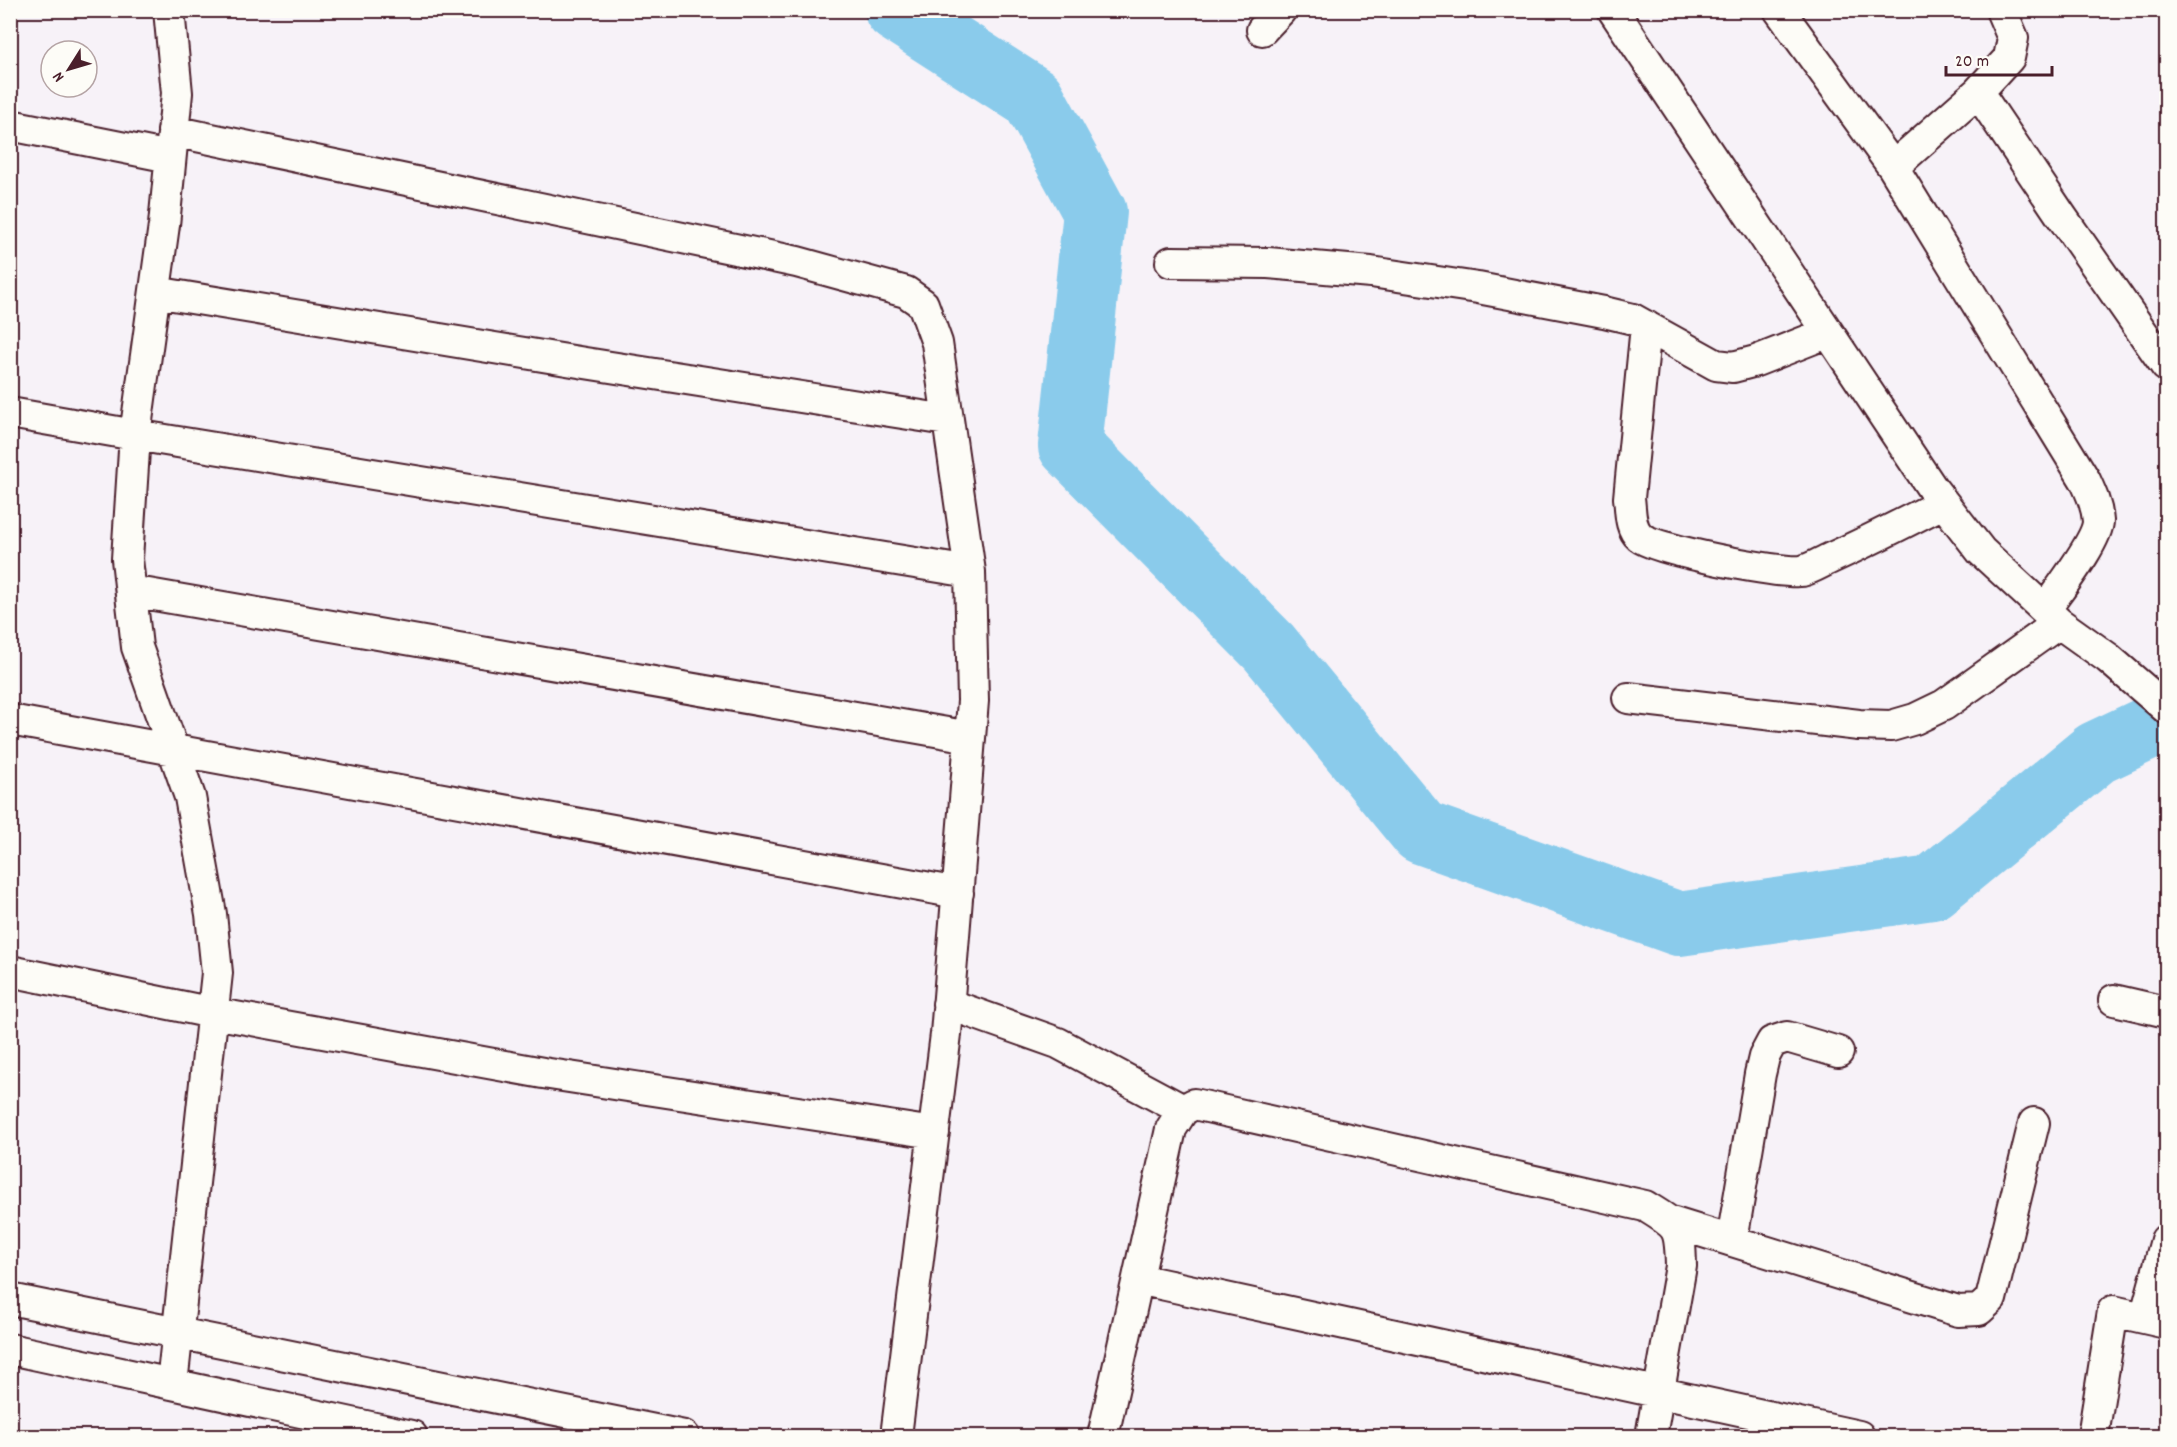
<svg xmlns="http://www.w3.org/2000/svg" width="2177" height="1447" viewBox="0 0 2177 1447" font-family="Dekko,sans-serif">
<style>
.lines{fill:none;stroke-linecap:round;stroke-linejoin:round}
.river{stroke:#8acbeb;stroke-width:64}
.street-casing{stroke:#4a1f2b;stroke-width:34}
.street{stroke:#fdfcf7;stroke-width:30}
</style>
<rect width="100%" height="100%" fill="#f7f2f8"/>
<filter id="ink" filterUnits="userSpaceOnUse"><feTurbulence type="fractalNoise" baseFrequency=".0167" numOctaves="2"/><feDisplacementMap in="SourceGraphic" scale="12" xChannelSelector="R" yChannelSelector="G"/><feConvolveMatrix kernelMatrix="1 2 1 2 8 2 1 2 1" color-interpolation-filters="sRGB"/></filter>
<g filter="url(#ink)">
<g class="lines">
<path class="river" d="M896 10 1033 98 1095 212 1070 446 1269 647 1421 832 1679 924 1932 888 2096 753 2166 720"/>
<g class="street-casing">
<path id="street" d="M169 10 177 93 164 225 135 435 127 559 137 647 190 797 211 914 217 973 172 1384
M1613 10 1932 488 1981 551 2059 623 2108 658 2166 708
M1779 10 1893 167 2085 480C2091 493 2097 506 2098 521 2098 540 2057 592 2045 610
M1262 30 1281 10
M1978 92 2062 217 2166 366
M10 125 170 157
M173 131 797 262 906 292 923 304 937 343 970 572 973 701 946 1034 896 1436
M1893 167 1978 92 2009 58 2013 38 2001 10
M1171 262 1268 263 1371 272 1478 288 1604 312 1633 319 1716 365 1733 367 1756 361 1827 333
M155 292 585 363 947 420
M1646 326 1629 498C1631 511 1629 527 1640 537 1655 550 1781 574 1802 571 1811 569 1822 562 1831 558 1869 541 1906 522 1943 503
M10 413 135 435 970 572
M131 591 970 737
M1628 698 1859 725 1891 726 1915 719 1944 705 2059 623
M10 720 958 893
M10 971 213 1013 543 1073 934 1133
M2114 1000 2166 1012
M948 1004 1058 1043 1183 1110
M1671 1222 1958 1311 1979 1310 1991 1299 2034 1123
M1732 1240 1760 1074 1764 1057 1772 1042 1787 1037 1838 1052
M1138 1279 1859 1436
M10 1299 684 1436
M2145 1318 2166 1240
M10 1349 412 1436
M1103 1436 1171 1129 1183 1110 1194 1104 1645 1206C1679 1227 1680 1226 1681 1266L1651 1436
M2093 1436 2113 1311 2166 1323"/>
</g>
<use href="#street" class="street"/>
</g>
</g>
<rect width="2177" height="1447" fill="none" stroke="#fdfcf7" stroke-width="36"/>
<rect x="18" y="18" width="2141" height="1411" fill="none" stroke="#4a1f2b" stroke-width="2" filter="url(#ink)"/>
<g transform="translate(69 69) rotate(233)"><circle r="28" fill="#fdfcf7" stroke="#b5a4a5" stroke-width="1.5"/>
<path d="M0-4.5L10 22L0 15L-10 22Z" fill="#4a1f2b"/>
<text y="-9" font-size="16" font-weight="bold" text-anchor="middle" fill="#4a1f2b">N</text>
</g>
<path d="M1946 66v9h106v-9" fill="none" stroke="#4a1f2b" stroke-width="3"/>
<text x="1955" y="66" font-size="18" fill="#4a1f2b" stroke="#fdfcf7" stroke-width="4.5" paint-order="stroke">20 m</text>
</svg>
